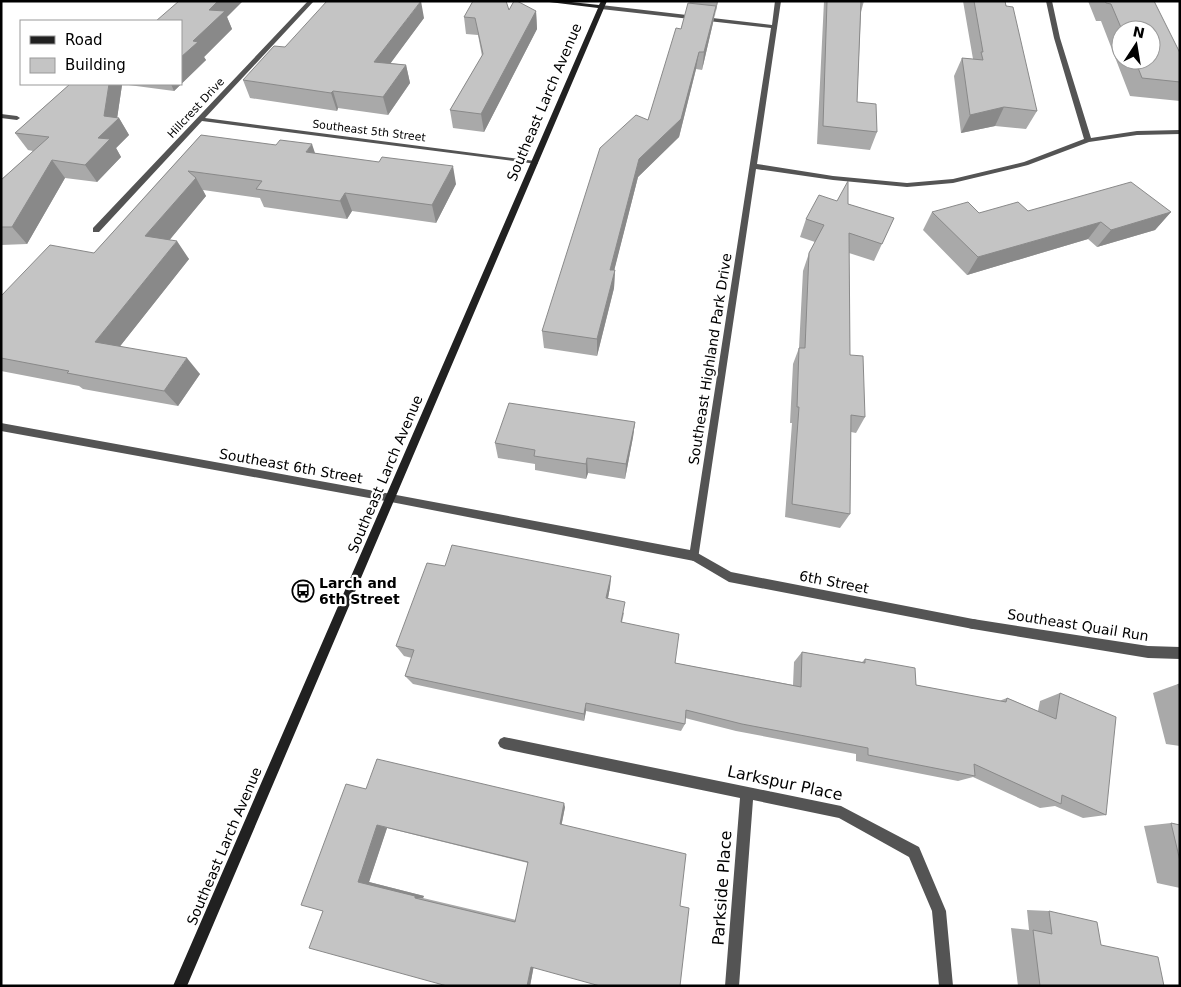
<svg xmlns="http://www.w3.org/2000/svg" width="1181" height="987" viewBox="0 0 1181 987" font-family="'DejaVu Sans',sans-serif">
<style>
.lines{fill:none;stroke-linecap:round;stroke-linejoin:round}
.lane{fill:#545454;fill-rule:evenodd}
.street{fill:#545454;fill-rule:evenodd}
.secondary{fill:#212121;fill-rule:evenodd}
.wall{fill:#a9a9a9;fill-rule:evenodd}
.shaded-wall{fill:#898989}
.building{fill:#c4c4c4;stroke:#898989;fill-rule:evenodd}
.labels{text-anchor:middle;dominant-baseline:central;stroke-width:4.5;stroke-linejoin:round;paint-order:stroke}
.far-street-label{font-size:11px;fill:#000;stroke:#fff}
.street-label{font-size:14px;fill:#000;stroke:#fff}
.poi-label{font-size:14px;font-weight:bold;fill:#000;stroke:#fff;text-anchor:start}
.near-street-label{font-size:16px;fill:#000;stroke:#fff}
</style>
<rect width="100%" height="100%" fill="#fff"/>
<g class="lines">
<path class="lane" d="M694 551 731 572 973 619 977 620 979 624 977 628 973 629 729 582 690 559 689 556 690 553Z"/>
<path class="street" d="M308 1H314L205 118 535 161 538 163 537 164 202 121 99 232H93V228Z
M775 1H781L757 164 833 176 907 183 953 179 1024 162 1084 139 1054 38 1046 1H1052L1060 38 1091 138 1137 131 1180 130V134L1137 135 1089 142 1028 165 953 183 907 187 833 180 756 169 698 559 694 561 391 502 1 431V423L391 494 690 550 771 28 601 9 598 7 601 5 772 25Z
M1 114 17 116 20 118 17 120 1 118Z
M973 619 1148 646 1180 647V659L1148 658 973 629 969 628 967 624 969 620Z
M504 737 841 806 919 847 946 911 953 986H939L932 911 909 857 839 818 753 800 739 986H725L740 798 504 749 500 747 498 743 500 739Z"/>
<path class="secondary" d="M541 1H562L599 5 601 1H607L187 986H173L598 8Z"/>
</g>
<path class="wall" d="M690 1H718L702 70 696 69 679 137 638 177 614 270H615L614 288 597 356 544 348 542 331 648 120 681 29Z
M824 1H864L861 12 857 102 877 132 870 150 817 144Z
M963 1H1005L1037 111 1026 129 995 126 961 133 954 76 962 58 973 59Z
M1088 1H1154L1180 82V101L1130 96 1101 21H1096ZM1121 30H1151V60H1121Z
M509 10 536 11 537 29 484 132 453 128 450 110 482 56 478 35 466 34 464 17Z
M227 17 232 29 204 57 206 60 174 91 121 84 122 85 117 118H119L129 135 116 148 121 157 97 182 65 178 27 244 1 245V180L33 151 28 150 15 133 70 84H181Z
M424 18 390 63 406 65 410 83 388 115 338 108 337 111 250 98 243 80 285 47Z
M201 135 315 153 456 184 436 223 352 211 347 219 264 207 260 198 203 190 206 196 169 240 189 259 120 346 200 374 178 406 83 389 79 386 1 371V296L94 253Z
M848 204 894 218 874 261 849 253 850 355 865 417 856 433 851 432 850 514 840 528 785 517 792 423H790L793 364 799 348 803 271 809 253 815 242 800 237 806 219Z
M1028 211 1171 212 1155 230 1097 247 1088 239 967 275 923 230 932 212 979 213Z
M635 422 633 437 625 479 588 473 586 479 535 470V464L498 458 495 443Z
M445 566 611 576 610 587 608 598 624 613 622 622 675 663 793 685 794 662 802 652 862 662 865 659 916 685 999 701 1007 698 1038 711 1040 701 1060 693 1106 815 1083 818 1055 806 1040 808 973 777 958 781 856 761V754L736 731 685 718V724L681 731 586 711 584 721 413 684 405 676 412 658 404 656 396 646Z
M1178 684 1180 685V746L1166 744 1153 693Z
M366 789 565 807 530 986 323 911ZM387 828 528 863 516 920 423 898 424 896 369 882Z
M1171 823 1180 825V888L1157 883 1144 826Z
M1027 910 1049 911 1164 986H1018L1011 928 1029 930Z"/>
<path class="shaded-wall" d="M218 1H243L227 17 232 29 204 57 206 60 174 91 171 84H181V57L193 41 209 10Z
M421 1 424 18 379 79 374 62Z
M717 1H718L715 16Z
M716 6 713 23 702 70 704 52Z
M536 11 537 29 484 132 481 114Z
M699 52 696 69 679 137 638 177 610 287V270L639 159Z
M406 65 410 83 388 115 383 97Z
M109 84H121L122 85 117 119 119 118 129 135 116 148 121 157 97 182 85 165 98 138 104 116Z
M333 91 338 108 337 111 331 93Z
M1004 107 995 126 961 133 970 115Z
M312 144 318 162 306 152Z
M52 160 65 178 27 244 12 227Z
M453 166 456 184 436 223 432 205Z
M196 178 206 196 158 254 145 236Z
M345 193 352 211 347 219 340 201Z
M1171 212 1155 230 1097 247 1111 230Z
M1101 222 1088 239 967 275 978 257Z
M177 241 189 259 110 359 95 342Z
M615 270 614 288 597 356V339Z
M187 358 200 374 178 406 164 391Z
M635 422 633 437 625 479 626 464Z
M587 458 588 473 586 479V464Z
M611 576 610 587 606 609V598Z
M586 703V711L584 721V714Z
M564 803 565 807 561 827 560 824Z
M377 825 387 828 369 882 424 896 423 898H415L358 882Z
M534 964 530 986H527L531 967Z"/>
<path class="building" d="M179 1H218L209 10 225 11 193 41 198 42 181 57V21H156Z
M327 1H421L374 62 406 65 383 97 333 91 331 93 243 80 274 46 285 47Z
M473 1H506L509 10 514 1H517L536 11 481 114 450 110 483 54 475 18 464 17Z
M827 1H861L857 102 876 104 877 132 823 126Z
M974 1H1005L1006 6 1013 7 1037 111 1004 107 970 115 962 58 983 60 981 52H983Z
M1105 1H1154L1180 53V82L1142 78 1135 60H1151V30H1122L1111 4 1106 3Z
M688 3 716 6 704 52H699L681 119 639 159 610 270H615L597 339 542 331 600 148 636 115 648 120 676 28 681 29Z
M70 84H109L104 116 119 118 98 138 110 139 85 165 52 160 12 227H1V180L49 137 15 133Z
M201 135 276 145 280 140 312 144 306 152 379 162 382 157 453 166 432 205 345 193 340 201 256 189 262 181 188 171 196 178 145 236 177 241 95 342 187 358 164 391 67 373 69 371 1 358V296L50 245 94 253Z
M848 181V204L894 218 882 244 849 233 850 355 863 356 865 417 851 415 850 514 792 504 799 407H797L799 348H805L809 253 824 225 806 219 819 195 837 201Z
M1131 182 1171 212 1111 230 1101 222 978 257 932 212 968 202 979 213 1018 202 1028 211Z
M509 403 635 422 626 464 587 458 586 464 534 456 535 450 495 443Z
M452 545 611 576 606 598 625 602 621 622 679 634 675 663 801 687 802 652 865 663V659L915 668 916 685 1006 702 1007 698 1056 719 1060 693 1116 717 1106 815 1062 795 1061 804 974 764 975 776 868 755V748L742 724 686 710 685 724 586 703 584 714 405 676 414 650 396 646 427 563 445 566Z
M1178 684 1180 685V692Z
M377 759 564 803 560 824 686 854 680 906 689 908 680 986H600L531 967 527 986H447L309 948 323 911 301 905 346 784 366 789ZM377 825 528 862 515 922 415 898V896L358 882Z
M1171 823 1180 825V861Z
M1049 911 1097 922 1101 945 1158 957 1164 986H1040L1033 930 1052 934Z"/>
<defs>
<g id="bus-ring" transform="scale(1.125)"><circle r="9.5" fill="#fff" stroke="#000" stroke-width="1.5"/><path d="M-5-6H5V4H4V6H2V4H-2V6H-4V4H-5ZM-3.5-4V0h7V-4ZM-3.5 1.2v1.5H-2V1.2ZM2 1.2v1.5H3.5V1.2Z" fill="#000"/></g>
</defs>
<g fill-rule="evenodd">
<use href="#bus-ring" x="303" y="591"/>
</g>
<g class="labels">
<g class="far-street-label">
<text transform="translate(196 108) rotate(-47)">Hillcrest Drive</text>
<text transform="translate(369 131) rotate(7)">Southeast 5th Street</text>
</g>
<g class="street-label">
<text transform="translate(544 102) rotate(-67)">Southeast Larch Avenue</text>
<text transform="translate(710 359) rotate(-81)">Southeast Highland Park Drive</text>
<text transform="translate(291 466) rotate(10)">Southeast 6th Street</text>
<text transform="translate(385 474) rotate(-67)">Southeast Larch Avenue</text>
<text transform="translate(834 582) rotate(11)">6th Street</text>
<text transform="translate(1078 625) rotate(9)">Southeast Quail Run</text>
<text transform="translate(224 846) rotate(-67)">Southeast Larch Avenue</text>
</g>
<g class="poi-label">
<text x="319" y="583">Larch and<tspan x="319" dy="16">6th Street</tspan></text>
</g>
<g class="near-street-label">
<text transform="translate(785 783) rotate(12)">Larkspur Place</text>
<text transform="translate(722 888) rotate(-86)">Parkside Place</text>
</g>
</g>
<rect width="1181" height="987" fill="none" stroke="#000000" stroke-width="5"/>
<rect x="20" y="20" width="162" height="65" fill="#ffffff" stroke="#999999"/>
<rect x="30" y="36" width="25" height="8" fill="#212121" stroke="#999999"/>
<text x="65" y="45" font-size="15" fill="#000000">Road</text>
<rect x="30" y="58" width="25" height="15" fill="#c4c4c4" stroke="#999999"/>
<text x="65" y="70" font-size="15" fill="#000000">Building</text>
<g transform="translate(1136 45) rotate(12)"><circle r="24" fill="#ffffff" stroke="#999999"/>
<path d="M0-4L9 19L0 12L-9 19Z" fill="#000000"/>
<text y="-8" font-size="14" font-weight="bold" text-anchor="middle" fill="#000000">N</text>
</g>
</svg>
